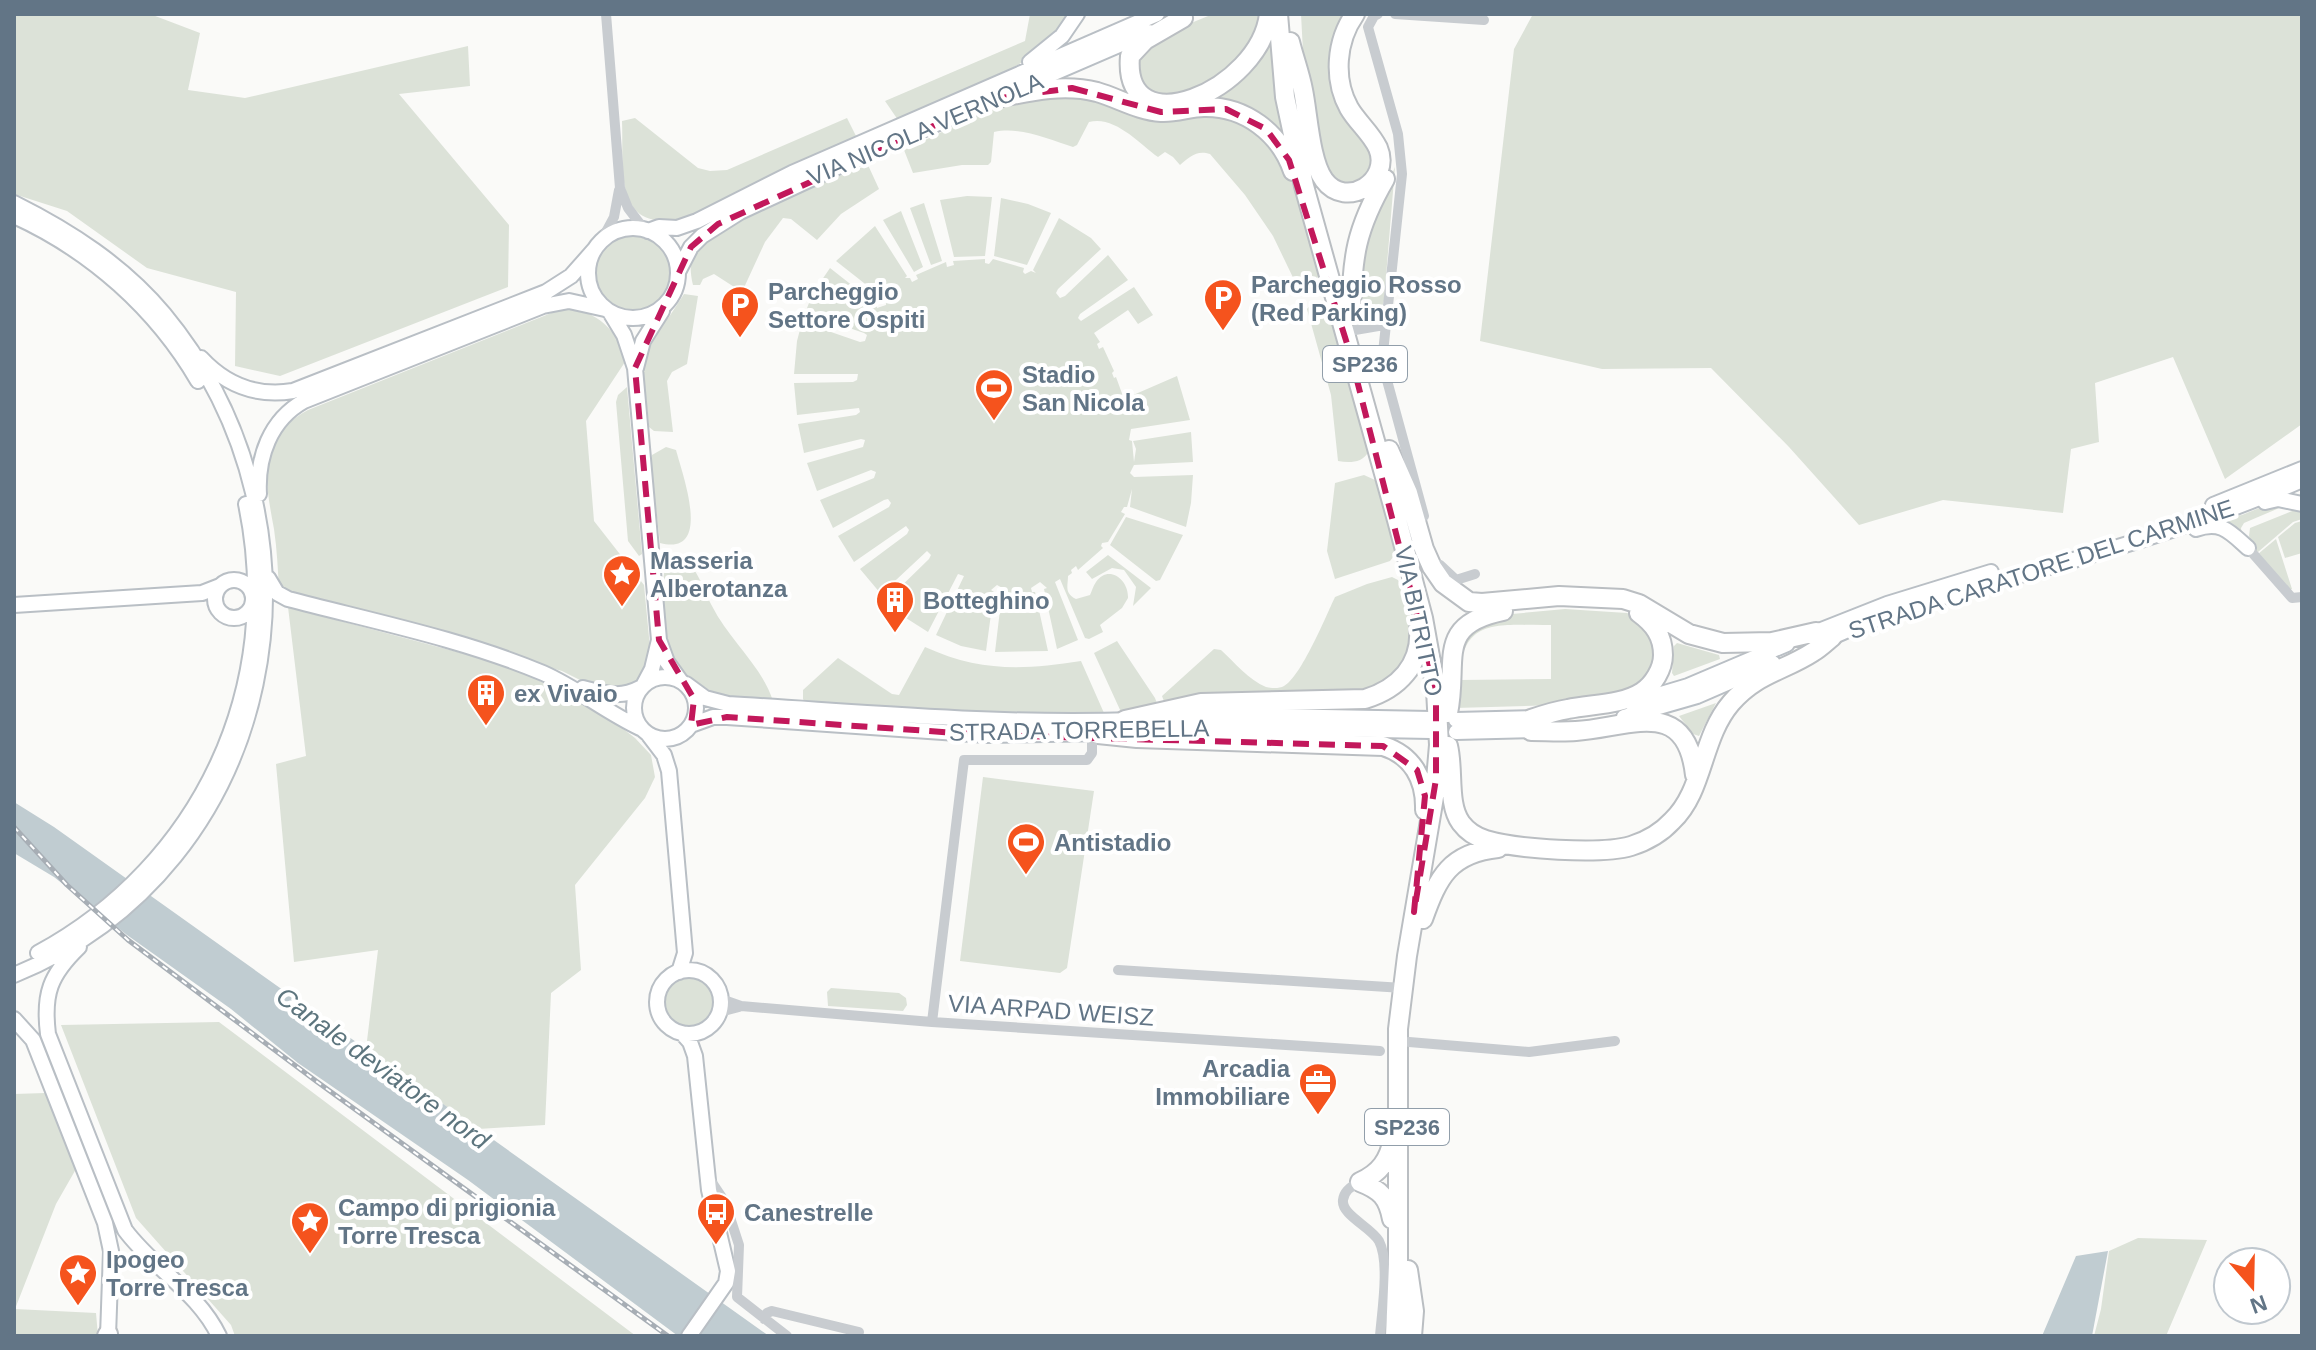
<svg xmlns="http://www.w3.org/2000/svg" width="2316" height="1350" viewBox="0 0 2316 1350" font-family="Helvetica,sans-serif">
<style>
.green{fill:#dce2d8;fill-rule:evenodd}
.water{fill:#c0ccd1}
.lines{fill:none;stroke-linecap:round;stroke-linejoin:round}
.secondary-casing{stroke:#b9bfc5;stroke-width:18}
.highway-casing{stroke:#babec2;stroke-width:22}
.street{stroke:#c8ccd0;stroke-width:10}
.secondary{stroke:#fff;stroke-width:14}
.highway{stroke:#fff;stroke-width:18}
.rail-casing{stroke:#a7aeb5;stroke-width:5}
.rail{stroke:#fff;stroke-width:2;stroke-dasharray:6;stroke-linecap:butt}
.marked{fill:none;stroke:#c2185b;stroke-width:6;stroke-dasharray:16 10;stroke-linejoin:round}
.labels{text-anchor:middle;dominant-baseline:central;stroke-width:8;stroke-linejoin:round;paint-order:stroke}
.shield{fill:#fff;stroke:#919eaa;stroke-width:2}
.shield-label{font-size:22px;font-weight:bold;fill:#627586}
.street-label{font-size:24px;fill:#627586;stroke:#fff}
.poi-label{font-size:24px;font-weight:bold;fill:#627586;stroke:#fff;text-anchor:start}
.water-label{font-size:26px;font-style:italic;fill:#5d757e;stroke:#fff}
</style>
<rect width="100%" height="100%" fill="#fafaf8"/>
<path class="green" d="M14 14H150L200 33 188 90 245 98 468 46 470 86 399 94 509 225 508 287 280 376 235 366 236 292 147 268 67 211 14 194Z
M1030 14H1074C1039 69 955 94 898 120L885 101 1025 41Z
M1213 14H1267L1238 72 1161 103 1138 86 1137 56 1157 37Z
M1301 14H1351L1336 53 1376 151 1365 184 1336 186 1319 158 1303 52Z
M1533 14H2302V424L2225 479 2173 357 2095 383 2099 442 2071 449 2063 513 1943 500 1859 525 1789 447 1711 368 1602 369 1480 341 1514 49Z
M1269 33 1288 147 1208 101Z
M1068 95 1252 119 1290 170 1321 267 1317 279 1300 292 1273 236 1245 195 1210 154C1196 150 1190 157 1180 165L1173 157 1165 152 1158 157C1139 143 1114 115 1089 122L1077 145 1073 147C1049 139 1019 126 994 132L991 162 988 165H962L913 173 904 150 984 112 1014 102Z
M635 118 698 168 710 171 727 170 847 118 856 136 689 218C612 235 624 174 622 121Z
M868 165 879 189 841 214 817 240 791 219 783 218 765 242 742 292 714 274 703 279 700 285H693C691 278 690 267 691 260 701 224 833 179 868 165Z
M1395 167 1384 301 1379 314 1367 319 1361 313 1358 301 1356 260Z
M967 196 992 197 985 256 954 257 940 200Z
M1001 198 1028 204 1051 213 1027 265 994 256Z
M924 203 942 261 931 265 910 208Z
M901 211 923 267 914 272 883 220Z
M1059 218 1091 238 1101 249 1058 289 1056 293 1060 298 1065 296 1108 255 1128 280 1080 314 1078 318 1081 321 1134 287 1153 315 1138 324 1128 310 1094 333 1100 342 1097 344 1099 349 1103 347 1114 371 1112 373 1114 378 1116 377 1124 399 1177 376 1190 420 1131 429 1129 440 1132 441 1134 462 1136 449 1133 441 1191 432 1193 462 1134 465 1130 473 1134 477 1193 475 1191 503 1186 527 1130 507 1132 489 1127 507H1124L1121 512 1125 514 1108 542 1102 543 1101 546 1103 548 1078 570 1076 566 1071 570 1072 573 1068 576C1068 586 1064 593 1076 599L1090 595C1092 591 1093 586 1096 582 1108 564 1129 579 1128 598L1122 608 1100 625 1103 632 1089 639 1085 638 1060 579 1055 582 1078 640 1057 649 1044 589 1047 588 1040 582 1031 588 1032 592H1035L1048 651 995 652 1002 593H1006V590L997 585 991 590 994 592 986 651 961 646 936 635 964 576 958 574 928 632 906 618 887 600 929 559 931 555 927 551 881 594 860 569 907 534 909 530 906 526 854 562 838 536 889 507 891 503 888 499 884 500 833 528 820 500 874 478 876 472 871 470 817 491 807 463 863 447 865 440 861 439 804 453 798 424 856 415 860 412 859 408 797 415 794 383 853 382 857 380 858 374H794L797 341 802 322 860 342 865 341 867 335 864 333 805 313 813 293 830 268 877 305V308L886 305 887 296 883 298 836 261 875 226 907 276 905 278H910L912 282 918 279 916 275 946 262 947 267 954 265 953 261 985 259V263L989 264 993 259 1024 268 1023 272 1025 274 1031 271 1036 273 1033 270Z
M594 273a39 39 0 1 1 78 0a39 39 0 1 1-78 0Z
M684 294 698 296 687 364 672 372 667 381 673 432 654 431 649 427 643 367 649 335 669 317Z
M1322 300 1326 303 1331 318 1368 452C1363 463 1349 463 1338 461L1331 395 1307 309 1314 301Z
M572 308C600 314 622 335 625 362L586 421 594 521 644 585 651 658 643 676 632 686 615 692 582 681 562 671 279 591C278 570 277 550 274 529 265 481 256 438 308 410L559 310Z
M627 387 642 554 639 556 628 541 616 402 618 395Z
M666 447 676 450C683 476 713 557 660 543L651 466 652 455Z
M1364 475 1375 480 1396 553 1390 561 1335 579 1327 551 1335 483Z
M2274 502 2284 506 2244 523 2241 528 2242 537 2220 523 2219 519 2242 515Z
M2302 507V519L2293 522 2258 552 2254 549 2249 536 2250 528Z
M1126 517 1183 535 1160 580 1156 581 1110 545Z
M2302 521V553L2285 558 2278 537 2295 523Z
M2276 539 2292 589 2289 590 2258 554Z
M1108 555 1151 588 1133 606 1136 587 1124 570 1112 568 1092 579 1086 572Z
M683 559C698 568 704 591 712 606 729 640 762 666 773 701L716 695 673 665C666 635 659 598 665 568Z
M1392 577 1398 580 1413 624 1412 647 1404 666 1376 691 1165 704 1162 696 1214 649 1221 650C1234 662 1249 680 1266 687 1270 688 1279 689 1284 686 1301 677 1326 616 1335 597L1367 584Z
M288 607 514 667 613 721 635 738 651 755 655 777 645 798 575 885 581 970 551 993 545 1125 478 1129 366 1049 378 950 294 962 276 764 306 756Z
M1565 609 1627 613 1635 616 1655 635V667L1636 690 1558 705 1455 708 1459 639 1501 615ZM1551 625V679L1460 680C1460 615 1502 626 1551 625Z
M1117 641 1155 698 1158 706 1121 712 1094 653Z
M1677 643 1719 655 1720 659 1674 676 1672 673 1674 646Z
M925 647C980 672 1023 670 1081 661L1104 713 978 714 805 702 803 699V690L838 658 892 694 899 695Z
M1716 703 1699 736 1693 734 1679 716Z
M983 777 1094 791 1067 968 1060 973 960 961Z
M661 1002a28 28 0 1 1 56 0a28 28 0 1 1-56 0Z
M831 988 899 993 906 998 907 1005 903 1011 828 1006 827 992Z
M219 1022 636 1336H235L231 1325 136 1218 61 1025Z
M45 1093 76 1169 56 1204 15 1309 96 1313 98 1336H14V1094Z
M2138 1238 2207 1240 2166 1336H2094L2101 1309 2109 1251Z"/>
<path class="water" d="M14 802 54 827 769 1336H678L468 1180 298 1063 231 1009 127 935 54 877 14 853Z
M2108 1251 2092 1336H2042L2076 1256Z"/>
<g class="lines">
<g class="secondary-casing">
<path id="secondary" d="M1030 62 1062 36 1077 14
M14 203C70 231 123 265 164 314 342 529 280 867 14 975
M14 216C91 251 156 309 198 381
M588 273a45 45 0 1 1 90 0a45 45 0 1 1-90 0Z
M648 231 659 227 677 228 697 221 792 173 1157 14
M678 272 691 247 702 236 740 212 848 162 1149 32
M610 312 624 335 635 368 659 640 667 662 680 680
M201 358C226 385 256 397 293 391L546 292 571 276 594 250
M636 368 643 341 662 311
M259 494C257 457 270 420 304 401L543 306 569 301 605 309
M2265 502 2278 499 2302 504
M2213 505 2302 469
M2196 529C2221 520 2230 532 2248 548
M268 578 277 593 288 599C372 621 462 639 543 673 577 688 606 712 640 728
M215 599a19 19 0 1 1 38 0a19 19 0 1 1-38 0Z
M14 605 202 593 220 586
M1806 636 1887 604 1991 572
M1825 640C1904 604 1987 585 2070 561 2149 539 2227 513 2302 480
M634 708a31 31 0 1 1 62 0a31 31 0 1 1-62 0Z
M644 684 652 669 659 640
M686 684 705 698 728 704C864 712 999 725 1135 720
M583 688C604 693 620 699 640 688
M1631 703 1688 686 1787 644
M1624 717 1697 696 1773 663
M1156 719 1263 716 1431 719
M1456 720 1540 718
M691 725 713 717H727L986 735 1108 733
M1153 731 1264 728 1431 731
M1456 732 1540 730
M648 734 664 755 669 771 685 953 679 972
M79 947C50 975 43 994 48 1034L125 1230C153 1268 198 1292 219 1336
M38 953C202 864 284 686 246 504
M657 1002a32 32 0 1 1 64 0a32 32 0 1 1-64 0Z
M14 1019 33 1040 105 1223 111 1251 108 1336
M682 1033 690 1042 695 1056 709 1190 728 1271 726 1283 689 1336"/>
</g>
<g class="highway-casing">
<path id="highway" d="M1278 14 1285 97 1304 186 1397 520 1423 618 1436 690 1439 745 1435 791 1407 956 1398 1029V1264L1395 1336
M1183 18 1145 40 1130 56C1122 148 1260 91 1269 14
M1290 42C1294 58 1300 74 1303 90 1308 114 1310 161 1324 180 1346 210 1392 181 1378 148 1371 133 1357 122 1349 108 1333 79 1336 41 1355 14
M993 99C1027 92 1062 83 1097 92 1118 98 1139 111 1161 112 1176 113 1190 107 1204 107 1245 106 1280 133 1293 171
M1351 313C1352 257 1356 229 1385 179
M1389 450 1408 493 1424 549 1432 567 1443 583 1469 602 1482 603 1559 596 1623 599 1639 604 1689 634 1723 643 1772 642 1816 632
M1448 713C1459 661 1434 625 1503 611
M1531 719C1543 715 1555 711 1568 709 1591 704 1622 705 1642 692 1653 685 1663 669 1663 655 1663 636 1654 624 1639 613
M1125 720 1201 703 1365 699C1398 689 1422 665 1419 628
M1531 731C1546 731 1561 732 1576 731 1628 728 1686 695 1695 775
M1098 734 1137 738 1383 746C1412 755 1426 779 1425 810
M1448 746C1454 770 1447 804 1461 823 1467 831 1476 837 1486 840 1517 849 1600 855 1631 846 1647 841 1661 833 1672 821 1704 791 1701 738 1731 703 1757 673 1784 671 1813 652 1820 648 1826 642 1832 637
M1423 919C1438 877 1450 853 1498 848
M1360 1182C1380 1173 1389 1160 1393 1139
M1360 1182C1381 1190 1388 1198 1392 1219
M1408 1270 1414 1311 1412 1336
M107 1336 108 1334"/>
</g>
<path class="street" d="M606 14 620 188 628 208 644 229
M1378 14 1374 16 1368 27 1398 134 1402 174 1382 362 1424 516
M1395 14 1484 20
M600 243 614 217 619 190
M1355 330 1384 325
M2248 548 2292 598 2302 597
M1440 565 1456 580 1475 574
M1118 970 1403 988
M721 999 741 1006 932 1022 1380 1051
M720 1012 739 1007
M932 1022 964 760H1087L1092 753V734
M1409 1042 1529 1052 1615 1041
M707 1175 725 1202 739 1245 737 1297 787 1336
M1360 1182C1353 1185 1344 1191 1343 1200 1341 1215 1371 1227 1379 1241 1390 1262 1382 1311 1380 1336
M764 1319 767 1313 772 1311 859 1332"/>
<use href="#secondary" class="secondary"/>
<use href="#highway" class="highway"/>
<g class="rail-casing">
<path id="rail" d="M14 827 67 885 128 940 316 1081 668 1336"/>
</g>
<use href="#rail" class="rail"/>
</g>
<path class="marked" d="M1072 88 1161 112 1226 109 1266 129 1289 160 1350 353 1436 690V779L1414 912 1425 796 1417 770 1383 746 986 735 727 717 691 725 694 699 659 640 635 368 691 247 718 224 993 99Z"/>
<defs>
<g id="parking-pin" transform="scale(2)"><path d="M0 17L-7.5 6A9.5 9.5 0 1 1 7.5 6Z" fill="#f5531d" stroke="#fff"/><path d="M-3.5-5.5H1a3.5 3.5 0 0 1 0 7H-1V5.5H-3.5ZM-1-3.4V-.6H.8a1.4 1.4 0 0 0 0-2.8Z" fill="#fff"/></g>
<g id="stadium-pin" transform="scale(2)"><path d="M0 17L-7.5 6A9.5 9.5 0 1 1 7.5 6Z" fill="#f5531d" stroke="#fff"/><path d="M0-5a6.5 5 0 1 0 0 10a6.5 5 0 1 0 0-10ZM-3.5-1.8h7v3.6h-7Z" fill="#fff"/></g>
<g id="sight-pin" transform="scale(2)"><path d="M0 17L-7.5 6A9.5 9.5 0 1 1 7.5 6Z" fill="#f5531d" stroke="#fff"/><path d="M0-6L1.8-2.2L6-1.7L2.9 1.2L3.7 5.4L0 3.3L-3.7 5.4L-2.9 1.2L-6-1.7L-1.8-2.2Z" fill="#fff"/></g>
<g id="building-pin" transform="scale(2)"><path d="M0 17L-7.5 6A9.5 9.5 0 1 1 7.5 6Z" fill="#f5531d" stroke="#fff"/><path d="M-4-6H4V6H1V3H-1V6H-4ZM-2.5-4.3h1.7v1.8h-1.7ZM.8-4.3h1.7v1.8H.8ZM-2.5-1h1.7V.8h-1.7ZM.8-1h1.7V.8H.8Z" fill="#fff"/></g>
<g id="office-pin" transform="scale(2)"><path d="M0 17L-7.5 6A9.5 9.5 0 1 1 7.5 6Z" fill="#f5531d" stroke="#fff"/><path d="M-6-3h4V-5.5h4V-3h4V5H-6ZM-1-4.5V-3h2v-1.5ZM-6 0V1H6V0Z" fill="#fff"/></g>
<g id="bus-pin" transform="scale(2)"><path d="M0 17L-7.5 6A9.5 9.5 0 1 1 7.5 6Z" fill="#f5531d" stroke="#fff"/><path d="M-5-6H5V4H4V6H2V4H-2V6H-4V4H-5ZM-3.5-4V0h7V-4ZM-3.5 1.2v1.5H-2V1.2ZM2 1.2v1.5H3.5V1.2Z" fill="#fff"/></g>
</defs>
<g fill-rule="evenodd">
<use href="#parking-pin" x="1223" y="298"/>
<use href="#parking-pin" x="740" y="305"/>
<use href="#stadium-pin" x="994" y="388"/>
<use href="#sight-pin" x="622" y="574"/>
<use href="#building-pin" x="895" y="600"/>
<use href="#building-pin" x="486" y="693"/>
<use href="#stadium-pin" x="1026" y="842"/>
<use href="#office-pin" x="1318" y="1082"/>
<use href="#bus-pin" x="716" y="1212"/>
<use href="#sight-pin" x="310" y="1221"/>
<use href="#sight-pin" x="78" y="1273"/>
</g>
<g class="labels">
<g class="shield">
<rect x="1323" y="346" width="84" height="36" rx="6"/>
<rect x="1365" y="1109" width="84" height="36" rx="6"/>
</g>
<g class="shield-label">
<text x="1365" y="364">SP236</text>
<text x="1407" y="1127">SP236</text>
</g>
<g class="street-label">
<text transform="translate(925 129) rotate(-23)">VIA NICOLA VERNOLA</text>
<text transform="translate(2041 569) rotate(-18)">STRADA CARATORE DEL CARMINE</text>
<text transform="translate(1419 621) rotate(78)">VIA BITRITTO</text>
<text transform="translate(1079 730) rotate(-1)">STRADA TORREBELLA</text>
<text transform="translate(1051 1010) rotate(4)">VIA ARPAD WEISZ</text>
</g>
<g class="poi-label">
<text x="1251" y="284">Parcheggio Rosso<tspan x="1251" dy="28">(Red Parking)</tspan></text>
<text x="768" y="291">Parcheggio<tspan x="768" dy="28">Settore Ospiti</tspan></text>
<text x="1022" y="374">Stadio<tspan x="1022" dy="28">San Nicola</tspan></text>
<text x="650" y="560">Masseria<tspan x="650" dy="28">Alberotanza</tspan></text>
<text x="923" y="600">Botteghino</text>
<text x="514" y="693">ex Vivaio</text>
<text x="1054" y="842">Antistadio</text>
<text x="1290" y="1068" text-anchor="end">Arcadia<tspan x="1290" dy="28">Immobiliare</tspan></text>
<text x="338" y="1207">Campo di prigionia<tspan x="338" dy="28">Torre Tresca</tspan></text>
<text x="744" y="1212">Canestrelle</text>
<text x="106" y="1259">Ipogeo<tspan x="106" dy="28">Torre Tresca</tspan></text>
</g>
<g class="water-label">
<text transform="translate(383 1068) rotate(36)">Canale deviatore nord</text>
</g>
</g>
<rect width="2316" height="1350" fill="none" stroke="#627586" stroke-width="32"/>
<g transform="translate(2252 1286) rotate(160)"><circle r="38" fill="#ffffff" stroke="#c0c8cf" stroke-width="2"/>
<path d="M0-6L14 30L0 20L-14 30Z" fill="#f5531d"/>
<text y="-12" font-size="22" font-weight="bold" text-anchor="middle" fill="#627586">N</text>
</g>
</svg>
